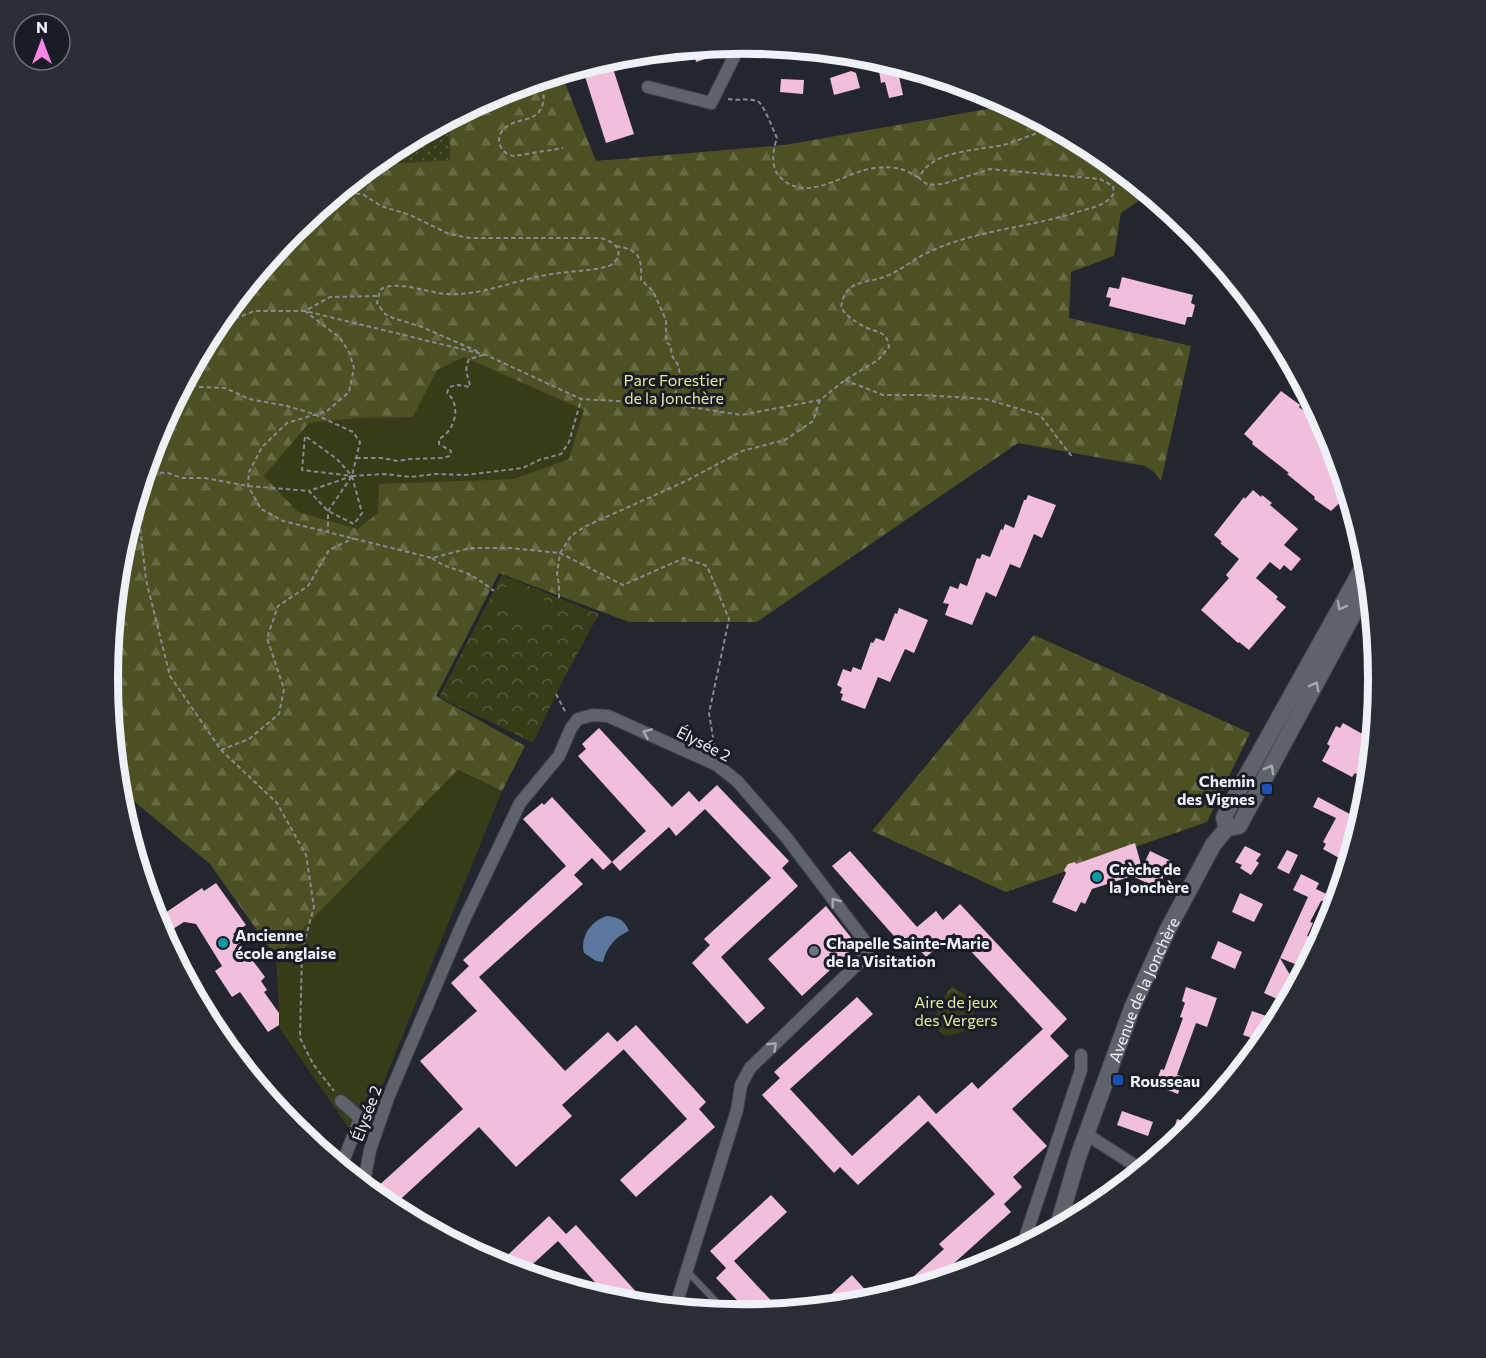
<svg xmlns="http://www.w3.org/2000/svg" width="1486" height="1358" viewBox="0 0 1486 1358" font-family="Commissioner,sans-serif">
<style>
.grass{fill:url(#grass-dots)}
.forest{fill:url(#forest-firs)}
.park{fill:url(#park-crowns)}
.garden{fill:#383b17}
.water{fill:#5c779d}
.building{fill:#f1bfdc}
.lines{fill:none;stroke-linecap:round;stroke-linejoin:round}
.lane-casing{stroke:#3e4147;stroke-width:8}
.street-casing{stroke:#3e4147;stroke-width:14}
.secondary-casing{stroke:#3e4147;stroke-width:18}
.path{stroke:#878a90;stroke-width:2;stroke-dasharray:4.5 3;stroke-linecap:butt}
.lane{stroke:#5e626b;stroke-width:6}
.street{stroke:#5e626b;stroke-width:12}
.secondary{stroke:#5e626b;stroke-width:16}
.oneway{stroke:#a6aab0}
.transit-dot{fill:#1a4fb4;stroke:#191c24;stroke-width:2}
.culture-dot{fill:#0f9aa8;stroke:#191c24;stroke-width:2}
.worship-dot{fill:#6b7280;stroke:#191c24;stroke-width:2}
.labels{text-anchor:middle;dominant-baseline:central;stroke-width:6;stroke-linejoin:round;paint-order:stroke}
.park-label{font-size:16px;fill:#e2e99d;stroke:#191c24}
.street-label{font-size:16px;fill:#eef1f6;stroke:#191c24}
.poi-label{font-size:16px;font-weight:bold;fill:#eef1f6;stroke:#191c24;text-anchor:start}
.rim{fill:none;stroke:#eef1f6;stroke-width:8}
</style>
<defs>
<pattern id="grass-dots" width="8" height="8" patternUnits="userSpaceOnUse" patternTransform="scale(1.5)"><rect width="8" height="8" fill="#383b17"/><path d="M2 2h.1M6 6h.1" fill="none" stroke="#555839" stroke-width="1.8" stroke-linecap="round"/></pattern>
<pattern id="forest-firs" width="22" height="20" patternUnits="userSpaceOnUse" patternTransform="scale(1.5)"><rect width="22" height="20" fill="#4d5022"/><path d="M5 1l3.5 6h-7zM16 11l3.5 6h-7z" fill="#676a43"/></pattern>
<pattern id="park-crowns" width="20" height="18" patternUnits="userSpaceOnUse" patternTransform="scale(1.5)"><rect width="20" height="18" fill="#383b17"/><path d="M2 6a3 3 0 1 1 6 0M12 15a3 3 0 1 1 6 0" fill="none" stroke="#555839"/></pattern>
</defs>
<rect width="100%" height="100%" fill="#23262e"/>
<path class="grass" d="M449 119 450 160 372 165 390 150Z"/>
<path class="forest" d="M561 73 596 161 785 145 1010 105 1096 151 1149 194 1121 213 1114 256 1071 272 1069 318 1191 346 1161 481 1154 472 1145 466 1018 443 757 622H629L499 573 436 696 525 746 502 791 458 770 276 957 210 864 130 798 120 804 108 679 120 555 156 435 215 326 294 229 372 165 450 160 449 119 500 92Z
M1034 635 1250 733 1207 822 1006 892 872 831Z"/>
<path class="park" d="M502 575 599 614 562 682 533 743 439 697Z
M952 986 964 994 977 999 972 1018 963 1032 946 1036C925 1024 941 999 952 986Z"/>
<path class="garden" d="M464 357 584 410 569 459 514 479 379 484 378 513 358 529 298 512 264 476 309 423 358 418 413 417 437 370Z
M507 585 552 604 543 625 498 606Z
M458 770 502 791 359 1143 280 1029 276 957Z"/>
<path class="water" d="M607 916C618 917 625 920 629 931 616 936 606 948 603 962L596 961 584 953C580 936 591 921 607 916Z"/>
<path class="building" d="M727 45V52L696 62 693 48Z
M610 59 634 134 606 143 582 67Z
M897 67 903 95 889 98 885 82 881 83 879 71Z
M851 71 856 73 860 88 834 95 830 78Z
M781 79 804 80 803 94 780 92Z
M1122 277 1193 295 1191 303 1195 305 1192 317H1187L1185 325 1109 306 1111 298 1106 297 1109 287 1119 289Z
M1281 391 1300 405 1299 407 1327 431 1330 436 1348 495 1331 511 1314 499 1315 497 1287 474 1289 473 1252 444 1253 442 1244 434Z
M1253 490 1261 497 1262 495 1272 503 1270 505 1298 529 1284 545 1301 559 1291 571 1284 565 1280 570 1270 562 1256 578 1278 597 1276 599 1286 607 1249 650 1239 642 1238 643 1201 610 1229 578 1226 575 1239 559 1220 543 1222 542 1214 535 1244 497 1245 499Z
M1028 495 1056 505 1042 538 1034 534 1020 568 1010 564 996 597 986 592 972 625 945 615 949 604 943 603 950 586 958 589 960 583 967 586 977 558 980 559 982 554 990 557 1001 529 1003 530 1005 524 1014 528 1024 500H1026Z
M899 608 928 620 914 653 905 649 890 682 878 677 865 709 841 700 843 694 840 693 842 688 837 685 843 669 851 672 853 667 861 670 871 642 873 643 876 638 884 641 895 613 897 614Z
M1343 723 1373 740 1371 751 1359 775 1355 773 1352 777 1322 761 1330 746 1327 744 1336 726 1340 728Z
M599 728 672 807 689 791 699 802 717 785 789 861 782 868 798 886 721 957 765 1008 747 1024 692 963 710 945 704 939 771 878 705 809 676 836 669 827 620 871 612 862 646 831 578 756 586 749 582 744Z
M552 797 612 862 603 870 592 858 574 875 583 884 479 977 565 1071 608 1032 624 1049 562 1105 572 1116 516 1167 479 1127 391 1208 380 1199 383 1196 376 1188 463 1109 420 1061 477 1011 451 983 469 966 463 960 566 866 523 819 542 803 544 805Z
M1318 797 1361 820 1348 863 1323 849 1326 844 1323 842 1336 818 1313 807Z
M1135 843 1142 868 1150 851 1171 861 1158 888 1132 876 1092 889 1085 904 1081 902 1076 912 1052 902 1066 873 1064 870 1068 864 1075 862 1076 864Z
M1245 846 1261 854 1256 861 1259 863 1251 875 1240 868 1242 865 1235 862Z
M1287 850 1298 855 1289 874 1277 868Z
M850 851 917 927 936 911 943 920 960 904 1067 1019 1050 1036 1069 1056 1012 1109 1047 1146 1013 1177 1022 1187 1004 1204 1011 1212 952 1265 960 1274 922 1286 913 1277 944 1249 939 1244 995 1194 928 1121 858 1185 840 1167 834 1173 762 1095 780 1078 774 1072 857 997 873 1014 790 1089 852 1156 919 1095 936 1114 972 1082 978 1089 1043 1029 954 933 926 957 908 937 901 944 832 866Z
M1301 874 1319 883 1316 889 1335 898 1321 901 1310 922 1313 923 1307 936 1311 938 1304 954 1310 957 1305 968 1280 958 1308 897 1293 890Z
M216 883 246 925 233 934 265 977 261 981 267 990 264 992 279 1013V1025L268 1032 240 992 232 997 215 971 222 966 196 924 184 922 173 929 164 928 168 917 165 913 202 888 204 891Z
M1240 893 1263 904 1254 922 1232 912Z
M826 906 857 945 802 996 768 959Z
M1218 941 1242 952 1235 969 1211 958Z
M1280 958 1296 985 1293 991 1284 987 1279 1000 1264 993Z
M1186 987 1217 998 1207 1027 1196 1023 1177 1075 1183 1077 1178 1094 1155 1085 1161 1069 1164 1070 1183 1018 1180 1017 1185 1003 1182 1001Z
M1252 1011 1275 1019 1270 1031 1260 1027 1255 1039 1243 1035Z
M636 1025 706 1102 699 1109 715 1127 636 1197 620 1180 687 1119 617 1042Z
M1122 1111 1153 1122 1148 1136 1117 1125Z
M1177 1119 1195 1125 1183 1136 1173 1132Z
M1116 1176 1127 1182 1102 1203 1100 1201Z
M771 1195 787 1212 734 1261 781 1311 750 1314 716 1278 726 1268 710 1251Z
M549 1216 566 1234 576 1225 648 1305 611 1300 558 1241 523 1273 497 1265Z
M852 1275 868 1293 876 1286 886 1296 867 1302 817 1307Z"/>
<g class="lines">
<g class="lane-casing">
<path id="lane" d="M686 1270 727 1313"/>
</g>
<g class="street-casing">
<path id="street" d="M805 50 807 51 826 52
M648 87 711 103 736 53 735 44
M1086 1134 1142 1170
M341 1167 360 1118 341 1101
M362 1185 365 1177 370 1150 388 1098 463 922 520 803 559 756 571 728 578 719 593 715 608 716 717 765 737 781 786 837 867 944V955L750 1068 741 1085 737 1110 675 1308
M1022 1247 1081 1070V1055"/>
</g>
<g class="secondary-casing">
<g id="secondary">
<path d="M1227 828 1224 818 1228 809 1367 560"/>
<path id="s1" d="M1057 1229 1078 1157 1132 1008 1168 929 1213 845 1227 828 1239 826 1369 585"/>
</g>
</g>
<path class="path" d="M537 81C542 88 545 94 543 103 538 124 518 116 505 128 493 138 501 155 514 156L563 148
M728 99C737 101 748 98 757 101 763 102 773 130 777 138 773 150 770 167 780 177 807 205 845 171 875 168 894 166 904 168 919 178
M341 190 364 195 381 206 410 215 449 234 470 238H600C617 241 627 255 609 266 587 272 564 271 541 276 510 282 479 296 447 294 428 293 395 279 380 290L377 303 385 314 393 318 422 327 479 352
M616 246C640 250 642 258 641 280L653 291 666 320V342L671 346C671 362 677 358 679 369 681 380 675 393 672 404
M377 296 330 297 305 311 340 338 349 352 354 368 349 392 327 411 287 423 262 447 249 472 248 486 261 509 283 521 432 558 470 548H511L560 553 571 536 584 527 686 481 742 451 785 440 813 421 820 400
M214 327 254 311H305L486 355 581 399 672 404 741 415 820 400 845 380 878 360 889 347C887 330 877 333 865 327 855 322 847 316 841 308 845 277 867 285 889 275 903 269 915 258 929 252 973 231 1024 228 1071 214 1085 209 1106 207 1114 193L1113 186 1100 179 990 169 943 184 928 185 919 178C931 149 980 151 1007 144 1023 139 1038 131 1056 129
M845 380 883 395H922L986 399 1040 415 1073 458
M185 382 199 387 225 388 249 399 287 406 314 414 353 432 360 442 352 476 328 511V532
M356 458H382L398 461 410 459 442 458 450 456 451 451 439 444V439C455 431 462 405 447 393L449 387 458 385 470 387C469 375 463 373 469 359L483 355
M145 472 168 473 182 478H205L248 486 309 491 328 511 354 524 362 513 352 476 337 459 305 436 302 470 352 476 309 491
M352 476 385 474 410 477 435 474 465 475 523 468 539 460 561 454 569 442 581 400
M137 499 146 580 170 676 221 750 277 803 306 855 314 907 302 950 300 1038 313 1064 334 1091
M432 558C442 566 452 568 464 572 475 577 484 583 494 591
M559 598V584L557 574 560 553 623 585 684 558 707 566 729 619 709 713 715 750
M556 694 566 713
M221 750 249 739 279 714 284 689 267 638 278 606 308 586 329 550 354 538"/>
<use href="#lane" class="lane"/>
<use href="#street" class="street"/>
<use href="#secondary" class="secondary"/>
</g>
<defs><path id="oneway-chevron" d="M-2-3.5L2.5 0L-2 3.5" fill="none" stroke-width="1.6" stroke-linecap="round" stroke-linejoin="round" transform="scale(1.5)"/></defs>
<g class="oneway">
<use href="#oneway-chevron" transform="translate(1341 606) rotate(119)"/>
<use href="#oneway-chevron" transform="translate(1315 686) rotate(-62)"/>
<use href="#oneway-chevron" transform="translate(647 733) rotate(-156)"/>
<use href="#oneway-chevron" transform="translate(1270 769) rotate(-61)"/>
<use href="#oneway-chevron" transform="translate(835 902) rotate(-127)"/>
<use href="#oneway-chevron" transform="translate(773 1046) rotate(-44)"/>
</g>
<g class="transit-dot">
<rect x="1261" y="783" width="12" height="12" rx="3"/>
<rect x="1112" y="1074" width="12" height="12" rx="3"/>
</g>
<g class="culture-dot">
<circle cx="1097" cy="877" r="6"/>
<circle cx="223" cy="943" r="6"/>
</g>
<circle class="worship-dot" cx="814" cy="951" r="6"/>
<g class="labels">
<g class="park-label">
<text x="674" y="379">Parc Forestier<tspan x="674" dy="18">de la Jonchère</tspan></text>
<text x="956" y="1001">Aire de jeux<tspan x="956" dy="18">des Vergers</tspan></text>
</g>
<g class="street-label">
<text transform="translate(704 743) rotate(27)">Élysée 2</text>
<text stroke="none"><textPath href="#s1" startOffset="255">Avenue de la Jonchère</textPath></text>
<text transform="translate(366 1113) rotate(-70)">Élysée 2</text>
</g>
<g class="poi-label">
<text x="1255" y="780" text-anchor="end">Chemin<tspan x="1255" dy="18">des Vignes</tspan></text>
<text x="1109" y="868">Crèche de<tspan x="1109" dy="18">la Jonchère</tspan></text>
<text x="235" y="934">Ancienne<tspan x="235" dy="18">école anglaise</tspan></text>
<text x="826" y="942">Chapelle Sainte-Marie<tspan x="826" dy="18">de la Visitation</tspan></text>
<text x="1130" y="1080">Rousseau</text>
</g>
</g>
<path d="M0 0H1486V1358H0ZM118 679a625 625 0 1 1 1250 0a625 625 0 1 1-1250 0Z" fill="#2a2d35" fill-rule="evenodd"/>
<path class="rim" d="M118 679a625 625 0 1 1 1250 0a625 625 0 1 1-1250 0Z"/>
<g transform="translate(42 42)"><circle r="28" fill="#191c24" stroke="#6e7178" stroke-width="1.5"/>
<path d="M0-4.5L10 22L0 15L-10 22Z" fill="#fb86e5"/>
<text y="-9" font-size="16" font-weight="bold" text-anchor="middle" fill="#eef1f6">N</text>
</g>
</svg>
